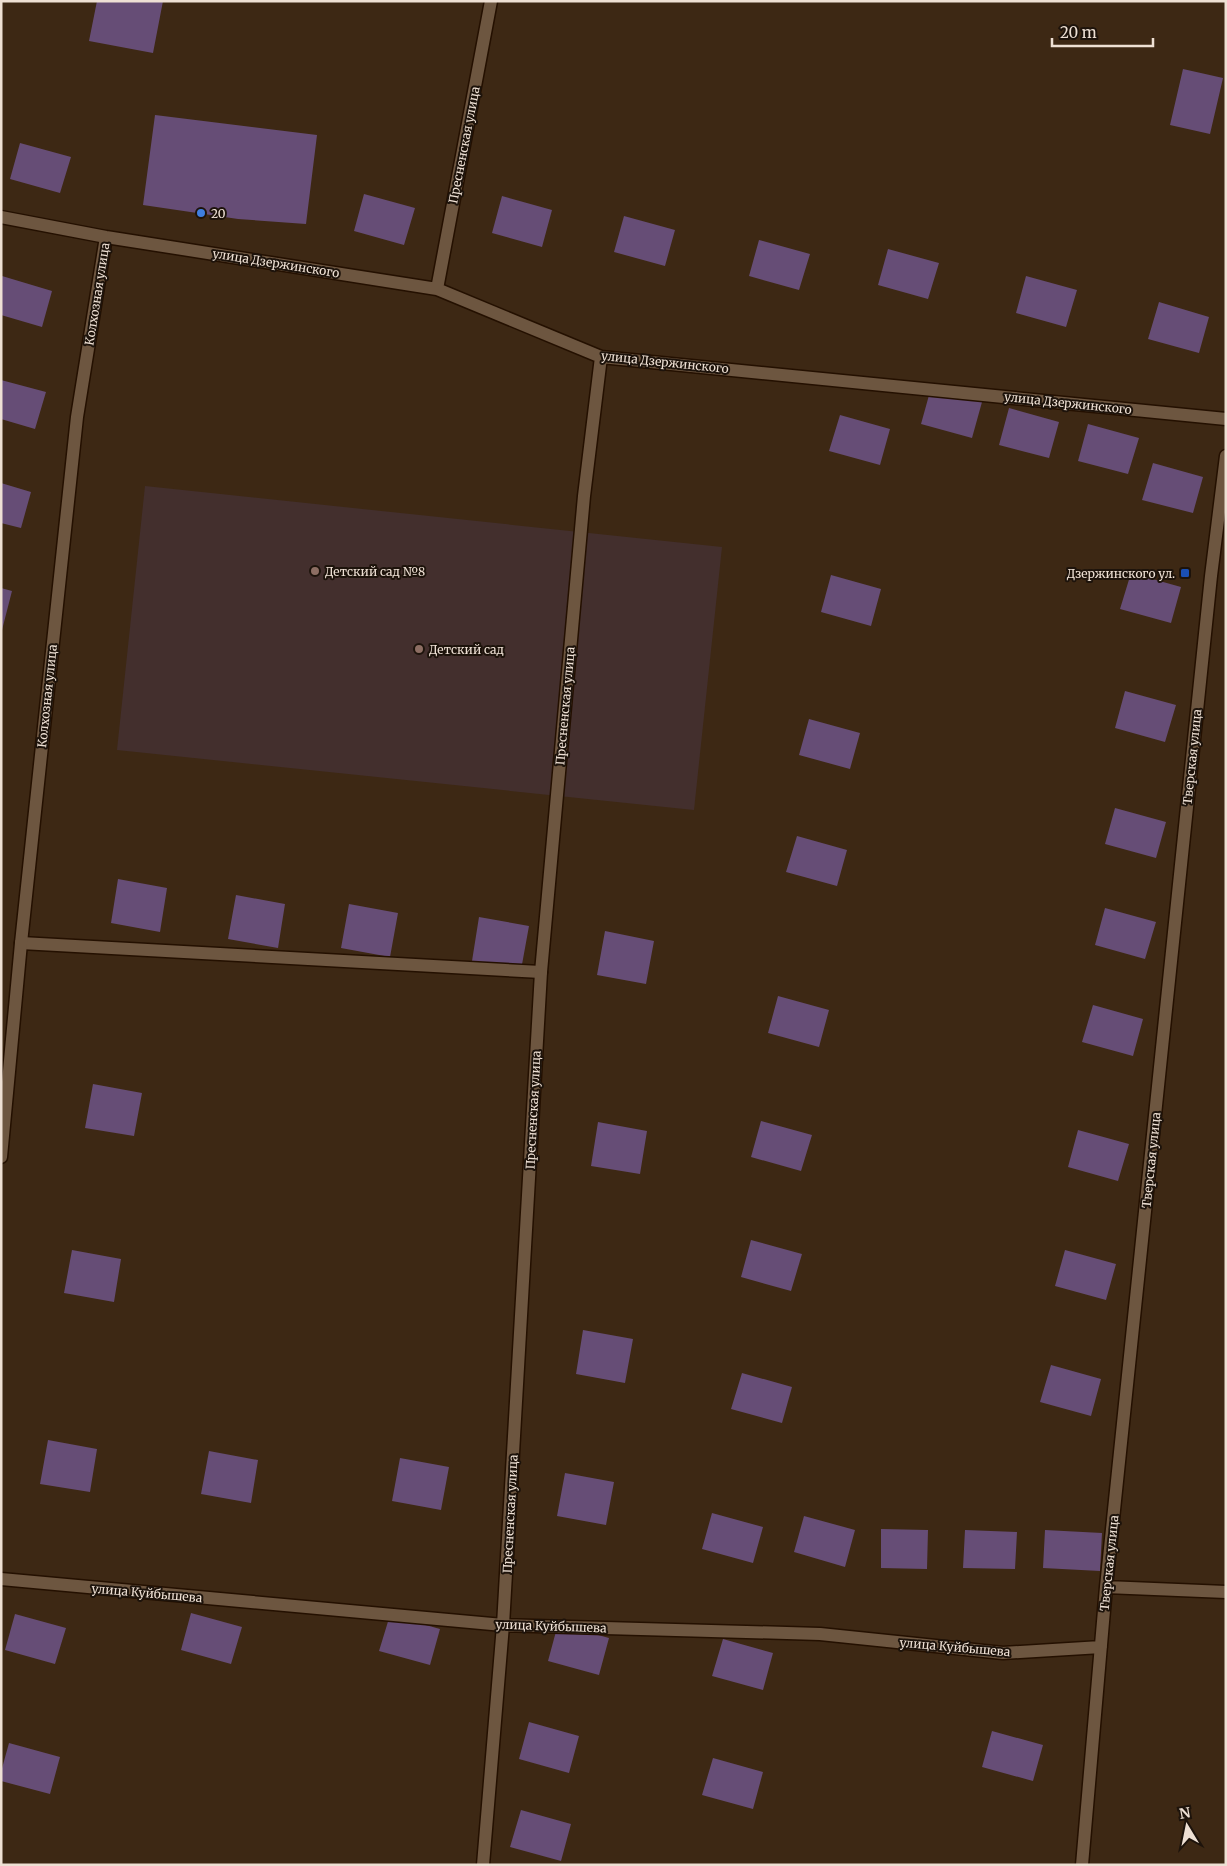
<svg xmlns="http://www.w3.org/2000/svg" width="1227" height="1866" viewBox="0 0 1227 1866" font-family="Merriweather,serif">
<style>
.education{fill:#432f2d}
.building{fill:#664d76}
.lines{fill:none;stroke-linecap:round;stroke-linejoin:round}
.service-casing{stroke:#241000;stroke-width:15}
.minor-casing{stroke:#241000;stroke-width:15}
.service{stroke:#6d5640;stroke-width:12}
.minor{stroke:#6d5640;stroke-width:12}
.shop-dot{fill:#3f7fe0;stroke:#1d130b;stroke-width:2}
.education-dot{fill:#8d6e63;stroke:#1d130b;stroke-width:2}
.transit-dot{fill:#1a4fb4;stroke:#1d130b;stroke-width:2}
.labels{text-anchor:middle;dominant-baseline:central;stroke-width:4;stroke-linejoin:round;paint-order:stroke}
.street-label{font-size:12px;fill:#eee0d4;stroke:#1d130b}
.poi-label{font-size:12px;fill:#eee0d4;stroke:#1d130b;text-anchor:start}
</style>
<rect width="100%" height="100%" fill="#3d2814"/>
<path class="education" d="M145 486 722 547 694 810 117 750Z"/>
<path class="building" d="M97 1H163L153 53 89 41Z
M1183 69 1223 78 1210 134 1170 125Z
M155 115 317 135 306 224 238 219 143 205Z
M20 143 71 157 60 193 10 179Z
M364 194 415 208 404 245 354 231Z
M502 196 552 210 542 247 492 233Z
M624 216 675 230 665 266 614 252Z
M759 240 810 254 799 290 749 276Z
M888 249 939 263 928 299 878 285Z
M2 276 52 291 42 327 1 315Z
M1026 276 1077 290 1066 327 1016 313Z
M1159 302 1209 317 1199 353 1148 339Z
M1 380 46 392 35 429 1 419Z
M931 388 982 402 972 438 921 424Z
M1009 408 1059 422 1049 458 999 445Z
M840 415 890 429 880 465 829 451Z
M1088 424 1139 438 1128 474 1078 461Z
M1153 463 1203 477 1193 513 1142 500Z
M1 483 31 492 21 528 1 523Z
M1131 573 1181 587 1171 623 1120 609Z
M831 575 881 589 871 626 821 612Z
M1 588 12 591 2 630H1Z
M1125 691 1176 705 1165 742 1115 728Z
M809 719 860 733 850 769 799 755Z
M1115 808 1166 822 1156 858 1105 844Z
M797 836 847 850 837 886 786 872Z
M118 879 167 888 160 932 111 923Z
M236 895 285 904 278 948 228 939Z
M349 904 398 913 390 957 341 948Z
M1105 908 1156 922 1145 959 1095 945Z
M479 917 529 926 521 970 472 961Z
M605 931 654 941 646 984 597 975Z
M778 996 829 1010 819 1047 768 1033Z
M1093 1005 1143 1019 1133 1056 1082 1042Z
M93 1084 142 1093 134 1136 85 1128Z
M761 1121 812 1135 801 1171 751 1157Z
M598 1122 647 1131 640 1174 591 1166Z
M1078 1130 1129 1144 1118 1181 1068 1167Z
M751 1240 802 1254 791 1291 741 1277Z
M72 1250 121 1259 114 1302 64 1293Z
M1065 1250 1116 1264 1106 1300 1055 1286Z
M583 1330 633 1339 625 1383 576 1374Z
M1051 1365 1101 1379 1091 1416 1040 1402Z
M742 1373 792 1387 782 1423 731 1409Z
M48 1440 97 1449 90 1492 40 1484Z
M209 1451 258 1460 251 1503 201 1494Z
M400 1458 449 1467 441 1510 392 1501Z
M565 1473 614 1482 606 1525 557 1516Z
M712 1513 763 1527 753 1563 702 1549Z
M804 1516 855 1530 845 1567 794 1552Z
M881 1529 928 1530 927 1569 881 1568Z
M965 1530 1017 1532 1015 1569 963 1568Z
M1045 1530 1102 1533 1100 1571 1043 1568Z
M191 1613 242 1627 231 1664 181 1650Z
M15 1614 66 1628 55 1664 5 1650Z
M390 1615 440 1629 430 1665 379 1651Z
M558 1624 609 1638 599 1675 548 1661Z
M723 1639 773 1653 763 1690 712 1676Z
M529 1722 579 1736 569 1773 519 1759Z
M992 1731 1043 1745 1033 1781 982 1767Z
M9 1743 60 1757 50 1794 1 1781V1772Z
M713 1758 763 1772 753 1809 702 1795Z
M521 1810 571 1824 561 1861 510 1847Z"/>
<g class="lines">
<g class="service-casing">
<path id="service" d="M21 943 541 972"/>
</g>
<g class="minor-casing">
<path id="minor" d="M1 217 106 237 437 289 601 357 1226 419
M437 289 491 1
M1 1157 21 943 77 417 106 237
M1 1579 503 1625 820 1634 1003 1653 1101 1647
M1106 1587 1226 1592
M483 1865 503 1625 541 972 584 496 601 357
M1082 1865 1106 1587 1211 576 1226 456"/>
</g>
<use href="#service" class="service"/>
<use href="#minor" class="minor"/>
</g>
<circle class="shop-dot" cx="201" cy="213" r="5"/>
<g class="education-dot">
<circle cx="315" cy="571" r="5"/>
<circle cx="419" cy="649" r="5"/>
</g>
<rect class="transit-dot" x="1180" y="568" width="10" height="10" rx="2.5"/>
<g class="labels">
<g class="street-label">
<text transform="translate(464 145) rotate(-79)">Пресненская улица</text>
<text transform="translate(276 263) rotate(9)">улица Дзержинского</text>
<text transform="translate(97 294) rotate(-81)">Колхозная улица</text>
<text transform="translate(665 362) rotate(6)">улица Дзержинского</text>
<text transform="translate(1068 403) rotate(6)">улица Дзержинского</text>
<text transform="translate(47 696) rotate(-84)">Колхозная улица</text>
<text transform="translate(565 706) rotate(-85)">Пресненская улица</text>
<text transform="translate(1192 757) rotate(-84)">Тверская улица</text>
<text transform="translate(533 1110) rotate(-87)">Пресненская улица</text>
<text transform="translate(1151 1160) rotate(-84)">Тверская улица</text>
<text transform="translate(510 1514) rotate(-87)">Пресненская улица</text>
<text transform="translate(1109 1563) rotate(-84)">Тверская улица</text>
<text transform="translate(147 1593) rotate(5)">улица Куйбышева</text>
<text transform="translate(551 1626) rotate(2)">улица Куйбышева</text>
<text transform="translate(955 1647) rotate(5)">улица Куйбышева</text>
</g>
<g class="poi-label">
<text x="211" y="213">20</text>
<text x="325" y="571">Детский сад №8</text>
<text x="1175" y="573" text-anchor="end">Дзержинского ул.</text>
<text x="429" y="649">Детский сад</text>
</g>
</g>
<rect width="1227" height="1866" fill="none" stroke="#eee0d4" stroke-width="5"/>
<g transform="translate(1187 1826) rotate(350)" stroke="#1d130b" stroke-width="4" paint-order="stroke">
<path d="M0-4L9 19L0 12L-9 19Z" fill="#eee0d4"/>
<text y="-8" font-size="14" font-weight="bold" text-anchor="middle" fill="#eee0d4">N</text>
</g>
<path d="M1052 38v8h101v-8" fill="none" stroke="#eee0d4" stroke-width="2.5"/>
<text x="1060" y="38" font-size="15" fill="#eee0d4" stroke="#1d130b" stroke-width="4" paint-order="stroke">20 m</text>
</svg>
